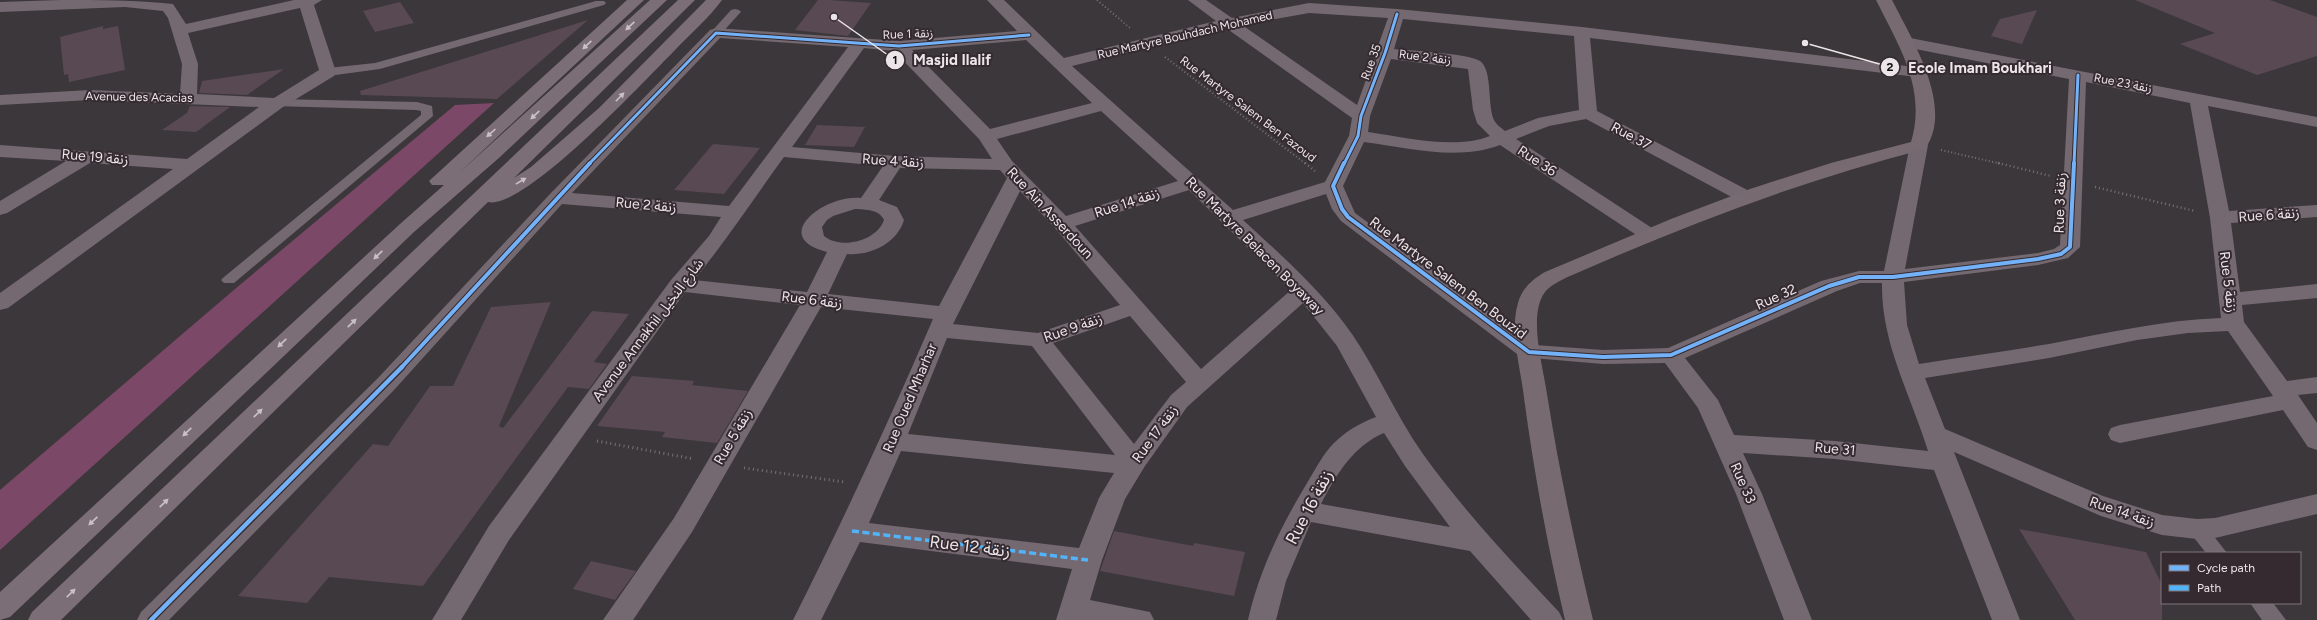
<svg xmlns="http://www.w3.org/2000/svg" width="2317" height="620" viewBox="0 0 2317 620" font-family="Figtree,'Noto Sans Arabic',sans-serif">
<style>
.green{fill:#7c4867}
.building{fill:#594953}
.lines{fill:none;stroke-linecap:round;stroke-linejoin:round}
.path-far2{stroke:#7a7276;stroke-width:2;stroke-dasharray:1 2.5;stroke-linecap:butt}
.path-far1{stroke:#7a7276;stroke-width:2.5;stroke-dasharray:1 3;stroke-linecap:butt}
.path{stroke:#7a7276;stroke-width:3;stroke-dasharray:1 3.5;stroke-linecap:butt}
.lane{fill:#746970;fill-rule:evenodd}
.street{fill:#746970;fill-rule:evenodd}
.secondary{fill:#776b71;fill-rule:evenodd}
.highway{fill:#7c6e76;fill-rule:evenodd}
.quiet{stroke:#52b3f8;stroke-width:3.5;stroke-dasharray:7 3.5;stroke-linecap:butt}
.cycleway-far2-casing{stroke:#342a30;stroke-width:5}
.cycleway-far1-casing{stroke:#342a30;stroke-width:6}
.cycleway-casing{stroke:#342a30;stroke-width:7}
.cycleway-far2{stroke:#73b2f8;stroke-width:3}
.cycleway-far1{stroke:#73b2f8;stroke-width:4}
.cycleway{stroke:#73b2f8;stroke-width:4.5}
.oneway{fill:#cac1c6}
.labels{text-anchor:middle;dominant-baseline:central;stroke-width:4;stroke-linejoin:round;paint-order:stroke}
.far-street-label{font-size:12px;fill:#ece5e8;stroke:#342a30}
.street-label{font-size:14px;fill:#ece5e8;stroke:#342a30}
.near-street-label{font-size:17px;fill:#ece5e8;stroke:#342a30}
.leader{fill:none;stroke:#ece5e8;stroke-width:1.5}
.callout-dot{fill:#ece5e8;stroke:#342a30;stroke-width:1.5}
.mark-label{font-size:12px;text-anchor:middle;font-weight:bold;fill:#111}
.callout-label{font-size:15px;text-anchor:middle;font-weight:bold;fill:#ece5e8;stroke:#342a30;stroke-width:4;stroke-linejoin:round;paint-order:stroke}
</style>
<rect width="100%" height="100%" fill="#3c373a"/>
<path class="green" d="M494 103 0 550V490L235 289 455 105Z"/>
<path class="building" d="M818 0H829L871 3 848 36 795 30Z
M2135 0H2270L2317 17V56L2257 75 2180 44 2215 33Z
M400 2 414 23 375 32 363 11Z
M2037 10 2022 44 1991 36 2000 19Z
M588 20 497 99 361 95 360 91Z
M103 26V29L118 26 125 70 69 82 68 74 64 75 60 37Z
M284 69 247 95 199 93 202 81Z
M190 106 230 107 196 132 162 130 187 113Z
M817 125 865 127 854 147 805 145Z
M713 144 760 148 724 194 674 190Z
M551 302 499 426 503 428 592 311 629 314 594 362 607 364 589 389 568 387 423 586 329 577 307 603 238 596 373 444 388 446 430 386H453L491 307Z
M632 376 694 381 692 385 748 391 717 443 662 437 665 432 597 426Z
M2019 529 2146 552 2162 585V620H2075Z
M1114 531 1193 546 1194 543 1245 552 1234 596 1100 571Z
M591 561 636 571 615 600 573 589Z"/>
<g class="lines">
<path class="path-far2" d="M1097 0 1130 28
M1165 57 1306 164
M1941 150 2002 164"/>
<path class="path-far1" d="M1305 163 1315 171
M1998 163 2051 176
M2095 187 2195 211"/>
<path class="path" d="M597 441 694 459
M744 468 844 482"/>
<path class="lane" d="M596 1H604L606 3 604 5 380 69 328 76 322 72 328 68 375 63Z
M735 9 739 10 741 12 739 14 720 35H712L710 33 712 31 731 10Z
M277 99 417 102 432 106 433 116 234 283H224L221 280 224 277 421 115V111L416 110 273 106 271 103 273 100Z
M2198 523 2205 525 2227 553H2206L2188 530 2191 525Z
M2250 603H2273L2286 620H2262Z"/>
<path class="street" d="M61 0C97 0 138 0 173 4L186 24 294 0H322L314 5 336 72 334 76 283 107 8 308 0 310V293L173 169 90 163 7 213 0 215V201L66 161 0 157V145L187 159 259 107 90 100 0 105V95L90 90 180 94 182 64 168 18 163 11 125 7 0 12V2ZM300 8 319 70 274 98 197 94 198 64 188 33Z
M987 0H1004L1064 58 1216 21 1188 0H1206L1232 18 1309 3 1397 9 1582 27 1923 68 1925 72 1923 76 1917 77 1590 38 1597 111 1753 193 1756 197 1753 201 1746 203 1739 201 1586 119 1549 126 1516 139 1655 230 1658 234 1655 238 1648 240 1641 238 1500 145C1458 161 1408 148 1364 142L1343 186 1355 213 1535 345 1603 350 1668 348 1821 281 1859 271H1884L1910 145 1913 141H1925L1928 145 1905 269 2038 253 2054 249 2060 245 2069 79 1905 47 1899 45 1897 42 1899 39 1905 37 2317 117V127L2208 106 2229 211 2317 205V217L2231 223 2240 292 2317 284V298L2242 305 2244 322 2287 381 2317 377V393L2298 395 2317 423V450L2308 447 2283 410 2120 443 2111 440 2108 434 2111 428 2120 425 2273 396 2228 331 2188 333 2137 340 2049 358 1925 378 1945 429 2103 496 2162 515 2197 519 2215 518 2317 494V514L2215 538 2197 539 2162 535 2101 516 1954 452 2020 620H1992L1934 470 1835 459 1743 453 1762 494 1812 620H1784L1736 494 1698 408 1665 363 1603 364 1521 357 1341 221 1332 209 1326 194 1243 220C1281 255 1322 291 1352 334 1378 372 1396 416 1423 454 1464 511 1511 561 1559 612L1563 620H1531L1470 551 1311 522 1286 581 1276 620H1248C1259 571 1281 526 1307 483 1315 470 1323 454 1334 443 1346 431 1360 423 1376 417L1337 346 1303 303 1187 407 1145 466 1125 499 1102 560 1090 600 1150 612 1154 620H1056L1072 569 860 542 821 620H793C843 521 889 421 933 319L821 307 692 532 633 620H603L674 518 800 305 685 292 509 540 461 620H432L489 526 671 280 709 236 721 217 562 204 394 390 169 620H137L141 612 378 378 550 194 710 30 716 28 899 41 1017 31ZM1309 13 1388 18 1357 105 1242 25ZM1403 19 1574 36 1579 110 1538 118 1505 131C1501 128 1496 124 1494 120 1487 105 1493 70 1480 61 1466 53 1412 51 1394 49ZM1226 28 1352 118 1349 136 1325 182 1233 210 1072 66ZM720 38 848 47 729 206 572 193ZM1026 40 1092 103 990 129 912 50ZM864 48 894 51 979 139 992 159 895 156 792 147ZM1391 59 1468 69 1473 110 1477 123 1490 136C1455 150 1404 137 1368 132L1370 116ZM2086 82 2190 103 2210 218 2221 318C2163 320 2107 333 2049 344 2006 351 1963 357 1919 364L1907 325 1904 282 2038 265 2068 258 2080 247ZM1101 111 1178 181 1066 216 1012 161 997 139ZM784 157 883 166 861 198C825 194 768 237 827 252L807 292 694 280C726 241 754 198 784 157ZM900 168 1000 170 1007 178 939 306 828 294 847 254C871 256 897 243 904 220L897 207 879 200ZM1189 190 1291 290 1201 369 1075 226ZM1020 191 1055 228 1120 305 1038 333 953 324ZM855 209C866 210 879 209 884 220 877 241 841 250 824 236L822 227 827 220 833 216ZM1860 283H1882C1881 344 1911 395 1928 451L1835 441 1734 435 1718 400 1685 358 1837 291ZM1130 316 1186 382 1171 395 1134 444 1053 343ZM947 338 1032 346 1115 455 908 434ZM1384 433 1405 466 1450 527 1321 504C1336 475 1353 446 1384 433ZM901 451 1114 473 1099 498 1079 548 869 523Z"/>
<path class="secondary" d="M1876 0H1892C1911 38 1955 107 1925 149 1803 180 1686 225 1570 276 1561 280 1548 286 1543 295 1529 319 1543 367 1547 394 1559 470 1575 545 1593 620H1565C1547 544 1533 467 1523 390 1519 362 1510 330 1518 303 1522 288 1533 279 1545 272L1671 219 1750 189 1831 163 1911 142C1927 89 1899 46 1876 0Z"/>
<path class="highway" d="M627 0H644L459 173 650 0H667L500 157 414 232 10 617 0 620V592L400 224 444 185H432L429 181Z
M678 0H695L514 178 531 167 599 108 706 0H722C709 18 691 33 676 49 648 77 524 211 488 202L61 620H28L32 612Z"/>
<path class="quiet" d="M852 531 1088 560"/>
<g class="cycleway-far2-casing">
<path id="cycleway-far2" d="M589 164 716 33 899 46 1029 35
M1344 164 1358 136 1361 116 1385 53 1397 14
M2074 164 2078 75"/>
</g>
<g class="cycleway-far1-casing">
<path id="cycleway-far1" d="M1344 163 1333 186 1342 209 1348 217 1529 352 1603 357 1671 355 1829 286 1859 277H1893L2038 259 2061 254 2070 247 2074 163
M401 368 590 163"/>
</g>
<g class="cycleway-casing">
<path id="cycleway" d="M151 620 402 367"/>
</g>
<use href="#cycleway-far2" class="cycleway-far2"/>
<use href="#cycleway-far1" class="cycleway-far1"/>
<use href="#cycleway" class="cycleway"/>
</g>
<defs><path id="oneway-solid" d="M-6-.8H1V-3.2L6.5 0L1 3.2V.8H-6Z"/></defs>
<g class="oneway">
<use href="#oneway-solid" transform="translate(630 26) rotate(137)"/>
<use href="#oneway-solid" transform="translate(587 45) rotate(137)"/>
<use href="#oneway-solid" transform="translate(620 97) rotate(-46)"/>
<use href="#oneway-solid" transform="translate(535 115) rotate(137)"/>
<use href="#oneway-solid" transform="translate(491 133) rotate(138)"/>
<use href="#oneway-solid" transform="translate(521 181) rotate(-31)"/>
<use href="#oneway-solid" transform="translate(378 255) rotate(137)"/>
<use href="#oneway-solid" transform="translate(352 323) rotate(-44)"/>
<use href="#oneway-solid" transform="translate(282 343) rotate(137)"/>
<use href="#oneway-solid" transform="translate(258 413) rotate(-44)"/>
<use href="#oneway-solid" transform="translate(187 432) rotate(137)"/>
<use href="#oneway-solid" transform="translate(164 503) rotate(-44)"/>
<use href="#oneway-solid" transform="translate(93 521) rotate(137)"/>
<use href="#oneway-solid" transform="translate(71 593) rotate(-44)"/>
</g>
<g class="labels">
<g class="far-street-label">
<text transform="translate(908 34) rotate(-2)">Rue 1 زنقة</text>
<text transform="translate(1185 35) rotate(-13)">Rue Martyre Bouhdach Mohamed</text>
<text transform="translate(1425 57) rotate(7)">Rue 2 زنقة</text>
<text transform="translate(1371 62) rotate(-70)">Rue 35</text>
<text transform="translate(2123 83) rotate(11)">Rue 23 زنقة</text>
<text transform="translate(139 97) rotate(1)">Avenue des Acacias</text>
<text transform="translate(1248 109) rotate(37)">Rue Martyre Salem Ben Fazoud</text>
</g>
<g class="street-label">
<text transform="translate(1631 136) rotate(28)">Rue 37</text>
<text transform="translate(95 157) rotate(5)">Rue 19 زنقة</text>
<text transform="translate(893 161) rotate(4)">Rue 4 زنقة</text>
<text transform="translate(1537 161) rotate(33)">Rue 36</text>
<text transform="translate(1127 203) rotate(-18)">Rue 14 زنقة</text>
<text transform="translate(2060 203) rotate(-88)">Rue 3 زنقة</text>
<text transform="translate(646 205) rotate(5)">Rue 2 زنقة</text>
<text transform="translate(1050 213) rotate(47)">Rue Ain Asserdoun</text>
<text transform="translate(2269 215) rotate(-4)">Rue 6 زنقة</text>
<text transform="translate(1255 246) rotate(45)">Rue Martyre Belacen Boyaway</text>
<text transform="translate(1448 278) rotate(37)">Rue Martyre Salem Ben Bouzid</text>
<text transform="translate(2228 282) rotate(83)">Rue 5 زنقة</text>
<text transform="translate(1776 297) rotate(-24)">Rue 32</text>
<text transform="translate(812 300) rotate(7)">Rue 6 زنقة</text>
<text transform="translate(1073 328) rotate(-19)">Rue 9 زنقة</text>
<text transform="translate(648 330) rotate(-53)">Avenue Annakhil شارع النخيل</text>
<text transform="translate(910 398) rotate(-67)">Rue Oued Mharhar</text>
<text transform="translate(1155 434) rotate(-54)">Rue 17 زنقة</text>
<text transform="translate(733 437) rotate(-60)">Rue 5 زنقة</text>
<text transform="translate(1835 449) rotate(5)">Rue 31</text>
<text transform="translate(1743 483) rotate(66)">Rue 33</text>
<text transform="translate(2122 512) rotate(19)">Rue 14 زنقة</text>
</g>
<g class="near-street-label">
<text transform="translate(1309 507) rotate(-62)">Rue 16 زنقة</text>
<text transform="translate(970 546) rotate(7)">Rue 12 زنقة</text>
</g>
</g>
<path class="leader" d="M834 17L895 60M1805 43L1890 67"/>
<g class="callout-dot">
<circle cx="834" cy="17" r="4"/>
<circle cx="1805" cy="43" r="4"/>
<circle cx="895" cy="60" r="10"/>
<circle cx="1890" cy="67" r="10"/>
</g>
<g class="mark-label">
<text x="895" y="64">1</text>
<text x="1890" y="71">2</text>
</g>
<g class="callout-label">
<text x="952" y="65">Masjid Ilalif</text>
<text x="1980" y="73">Ecole Imam Boukhari</text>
</g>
<rect x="2161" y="552" width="140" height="52" fill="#342a30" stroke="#7e757a"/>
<rect x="2169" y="565" width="20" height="6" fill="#73b2f8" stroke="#7e757a"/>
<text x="2197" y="572" font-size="12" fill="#ece5e8">Cycle path</text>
<rect x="2169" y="585" width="20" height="6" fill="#52b3f8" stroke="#7e757a"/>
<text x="2197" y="592" font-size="12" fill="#ece5e8">Path</text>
</svg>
